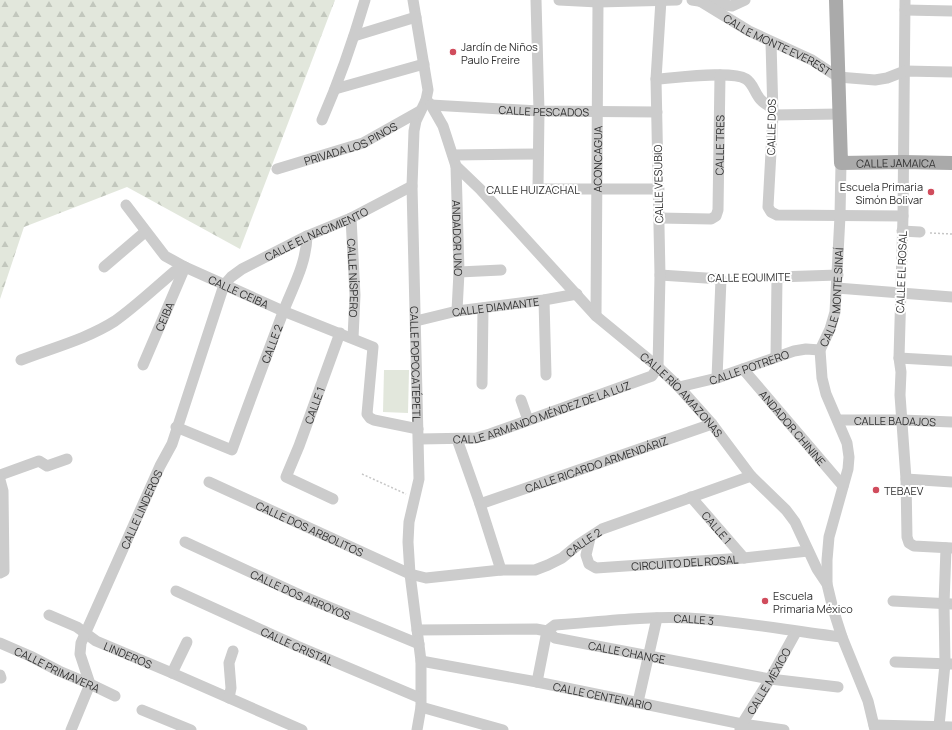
<svg xmlns="http://www.w3.org/2000/svg" width="952" height="730" viewBox="0 0 952 730" font-family="Manrope,sans-serif">
<style>
.forest{fill:url(#forest-firs)}
.garden{fill:#e2e7dc}
.lines{fill:none;stroke-linecap:round;stroke-linejoin:round}
.path{stroke:#c6c6c6;stroke-width:1.5;stroke-dasharray:2 2;stroke-linecap:butt}
.minor{stroke:#ccc;stroke-width:11}
.major{stroke:#aaa;stroke-width:14}
.poi-dot{fill:#d04c5c;stroke:#fff;stroke-width:1.5}
.labels{text-anchor:middle;dominant-baseline:central;stroke-width:4;stroke-linejoin:round;paint-order:stroke}
.street-label{font-size:11px;fill:#323232;stroke:#fff}
.poi-label{font-size:11px;fill:#323232;stroke:#fff;text-anchor:start}
</style>
<defs>
<pattern id="forest-firs" width="22" height="20" patternUnits="userSpaceOnUse"><rect width="22" height="20" fill="#e2e7dc"/><path d="M5 1l3.5 6h-7zM16 11l3.5 6h-7z" fill="#c2c7bd"/></pattern>
</defs>
<rect width="100%" height="100%" fill="#fff"/>
<path class="forest" d="M0 0H335L240 249 127 187 24 227 0 299Z"/>
<path class="garden" d="M384 370H409L408 413 383 412Z"/>
<g class="lines">
<path class="path" d="M494 189H528
M930 233 952 234
M731 278 767 277
M362 474 406 494"/>
<g class="minor">
<path id="s1" d="M413 0 428 90 426 100 416 121 414 131 412 186 419 479 409 522 408 542 410 574 421 661V707L417 730"/>
<path d="M536 0 539 111 538 189H659"/>
<path d="M559 0 598 2 677 0"/>
<path d="M692 0 732 6 745 0"/>
<path d="M905 0 903 216 899 358 901 372 900 395 906 479 907 537 909 543 914 546 952 548"/>
<path id="s2" d="M700 1 749 31 812 60 838 77 875 80 887 78 905 71 952 72"/>
<path d="M905 10 952 11"/>
<path d="M354 36 416 17"/>
<path d="M771 42 773 115 768 207 771 212 777 215 903 216"/>
<path d="M656 79C675 78 732 70 746 79 754 84 755 95 762 101 765 104 769 106 772 108"/>
<path d="M335 89 424 64"/>
<path id="s3" d="M426 100 431 105 443 126 456 166 480 189 596 316 658 367 679 387 712 424 751 476 786 510 795 522 817 569 827 584 833 609 842 637 868 701 875 730"/>
<path id="s4" d="M431 105 539 111 657 112"/>
<path d="M773 115 840 114"/>
<path d="M322 120C339 81 353 41 365 0"/>
<path d="M453 155 538 154"/>
<path id="s5" d="M456 166 459 272 457 311"/>
<path id="s6" d="M277 169 363 143 420 111"/>
<path id="s7" d="M126 205 165 256 185 267 283 311 373 347 367 414 370 418 374 420 418 429"/>
<path id="s8" d="M351 218 355 295 353 338"/>
<path id="s9" d="M659 218 711 219 716 216 718 210 720 75"/>
<path d="M902 231 920 232"/>
<path d="M104 267 145 232"/>
<path d="M459 272 501 270"/>
<path d="M660 275 721 279 717 378"/>
<path d="M837 288 952 297"/>
<path d="M544 300 546 375"/>
<path id="s10" d="M596 316 598 2"/>
<path id="s11" d="M416 321 457 311 544 300 577 294"/>
<path d="M776 357 777 277 838 275"/>
<path d="M899 358 952 361"/>
<path d="M21 360C52 348 87 339 115 321 135 307 156 287 175 271L185 267"/>
<path id="s12" d="M143 365 185 267"/>
<path id="s13" d="M743 369 843 486"/>
<path d="M482 384 483 308"/>
<path id="s14" d="M679 387 717 378 794 351 806 349 820 350"/>
<path d="M521 400 528 420"/>
<path id="s15" d="M838 420H902L952 422"/>
<path id="s16" d="M176 427 232 450C248 405 265 360 282 315 292 288 306 266 307 236"/>
<path id="s17" d="M419 439 476 438 490 434 652 376 658 367 660 275 656 79 661 0"/>
<path d="M457 439 480 504 501 570"/>
<path d="M0 475 39 461 47 466 67 459"/>
<path d="M906 479 952 482"/>
<path d="M0 480 3 491 4 571 0 573"/>
<path id="s18" d="M209 482 410 574 426 578 501 570H535L548 565 562 558 579 544 602 529 751 476"/>
<path id="s19" d="M691 497 744 558"/>
<path id="s20" d="M333 499 286 477 299 446 340 333"/>
<path id="s21" d="M480 504 712 424"/>
<path id="s22" d="M590 538 586 555 589 564 596 568 744 558 808 551"/>
<path id="s23" d="M185 542 300 595 419 644"/>
<path id="s24" d="M827 583V560L829 537 848 469 849 457 847 443 826 394 822 378 820 350 830 329 835 312 840 216 841 163"/>
<path id="s25" d="M176 591 297 646 420 698"/>
<path d="M893 601 952 604"/>
<path id="s26" d="M49 615 77 627 96 641 172 673 302 730"/>
<path id="s27" d="M417 630 536 629 547 631 555 638 770 679 838 687"/>
<path id="s28" d="M0 643 30 656 59 671 90 684 115 696"/>
<path id="s29" d="M421 661 537 682 742 724 784 730"/>
<path d="M895 662 951 664"/>
<path d="M172 673 187 642"/>
<path d="M0 675 1 678"/>
<path id="s30" d="M537 682 547 631 555 625C599 622 644 616 688 618 740 621 790 631 842 637"/>
<path d="M229 698 231 688 229 663 233 651"/>
<path d="M638 702 657 618"/>
<path d="M421 707 503 730"/>
<path d="M142 710 191 730"/>
<path d="M874 725 952 727"/>
<path d="M939 726 945 664 944 604 946 548"/>
<path id="s31" d="M740 729 742 724 770 679 796 632"/>
<path id="s32" d="M71 730 90 684 80 654 81 643 160 466 172 444 224 285 231 277 242 269 307 236 351 218 412 186"/>
</g>
<path class="major" id="s33" d="M836 0 841 163 903 162 952 163"/>
</g>
<g class="poi-dot">
<circle cx="453" cy="52" r="4"/>
<circle cx="931" cy="192" r="4"/>
<circle cx="876" cy="490" r="4"/>
<circle cx="765" cy="601" r="4"/>
</g>
<g class="labels">
<g class="street-label">
<text stroke="none"><textPath href="#s2" startOffset="89">CALLE MONTE EVEREST</textPath></text>
<text stroke="none"><textPath href="#s4" startOffset="113">CALLE PESCADOS</textPath></text>
<text transform="translate(771 127) rotate(-89)">CALLE DOS</text>
<text stroke="none"><textPath href="#s6" startOffset="78">PRIVADA LOS PINOS</textPath></text>
<text stroke="none"><textPath href="#s9" startOffset="129">CALLE TRES</textPath></text>
<text stroke="none"><textPath href="#s10" startOffset="157">ACONCAGUA</textPath></text>
<text stroke="none"><textPath href="#s33" startOffset="218">CALLE JAMAICA</textPath></text>
<text transform="translate(658 184) rotate(-91)">CALLE VESUBIO</text>
<text x="533" y="189">CALLE HUIZACHAL</text>
<text stroke="none"><textPath href="#s32" startOffset="585">CALLE EL NACIMIENTO</textPath></text>
<text stroke="none"><textPath href="#s5" startOffset="72">ANDADOR UNO</textPath></text>
<text transform="translate(901 272) rotate(-88)">CALLE EL ROSAL</text>
<text transform="translate(749 277) rotate(-1)">CALLE EQUIMITE</text>
<text stroke="none"><textPath href="#s8" startOffset="60">CALLE NÍSPERO</textPath></text>
<text stroke="none"><textPath href="#s7" startOffset="146">CALLE CEIBA</textPath></text>
<text stroke="none"><textPath href="#s24" startOffset="296">CALLE MONTE SINAÍ</textPath></text>
<text stroke="none"><textPath href="#s11" startOffset="81">CALLE DIAMANTE</textPath></text>
<text stroke="none"><textPath href="#s12" startOffset="53">CEIBA</textPath></text>
<text stroke="none"><textPath href="#s16" startOffset="174">CALLE 2</textPath></text>
<text stroke="none"><textPath href="#s1" startOffset="368">CALLE POPOCATÉPETL</textPath></text>
<text stroke="none"><textPath href="#s14" startOffset="73">CALLE POTRERO</textPath></text>
<text stroke="none"><textPath href="#s3" startOffset="395">CALLE RÍO AMAZONAS</textPath></text>
<text stroke="none"><textPath href="#s20" startOffset="129">CALLE 1</textPath></text>
<text stroke="none"><textPath href="#s17" startOffset="127">CALLE ARMANDO MÉNDEZ DE LA LUZ</textPath></text>
<text stroke="none"><textPath href="#s15" startOffset="57">CALLE BADAJOS</textPath></text>
<text stroke="none"><textPath href="#s13" startOffset="77">ANDADOR CHININE</textPath></text>
<text stroke="none"><textPath href="#s21" startOffset="123">CALLE RICARDO ARMENDÁRIZ</textPath></text>
<text stroke="none"><textPath href="#s32" startOffset="239">CALLE LINDEROS</textPath></text>
<text stroke="none"><textPath href="#s19" startOffset="40">CALLE 1</textPath></text>
<text stroke="none"><textPath href="#s18" startOffset="111">CALLE DOS ARBOLITOS</textPath></text>
<text stroke="none"><textPath href="#s18" startOffset="403">CALLE 2</textPath></text>
<text stroke="none"><textPath href="#s22" startOffset="124">CIRCUITO DEL ROSAL</textPath></text>
<text stroke="none"><textPath href="#s23" startOffset="127">CALLE DOS ARROYOS</textPath></text>
<text stroke="none"><textPath href="#s30" startOffset="201">CALLE 3</textPath></text>
<text stroke="none"><textPath href="#s25" startOffset="133">CALLE CRISTAL</textPath></text>
<text stroke="none"><textPath href="#s27" startOffset="214">CALLE CHANGE</textPath></text>
<text stroke="none"><textPath href="#s26" startOffset="89">LINDEROS</textPath></text>
<text stroke="none"><textPath href="#s28" startOffset="63">CALLE PRIMAVERA</textPath></text>
<text stroke="none"><textPath href="#s31" startOffset="56">CALLE MÉXICO</textPath></text>
<text stroke="none"><textPath href="#s29" startOffset="185">CALLE CENTENARIO</textPath></text>
</g>
<g class="poi-label">
<text x="461" y="46">Jardín de Niños<tspan x="461" dy="13">Paulo Freire</tspan></text>
<text x="923" y="186" text-anchor="end">Escuela Primaria<tspan x="923" dy="13">Simón Bolivar</tspan></text>
<text x="884" y="490">TEBAEV</text>
<text x="773" y="595">Escuela<tspan x="773" dy="13">Primaria México</tspan></text>
</g>
</g>
</svg>
